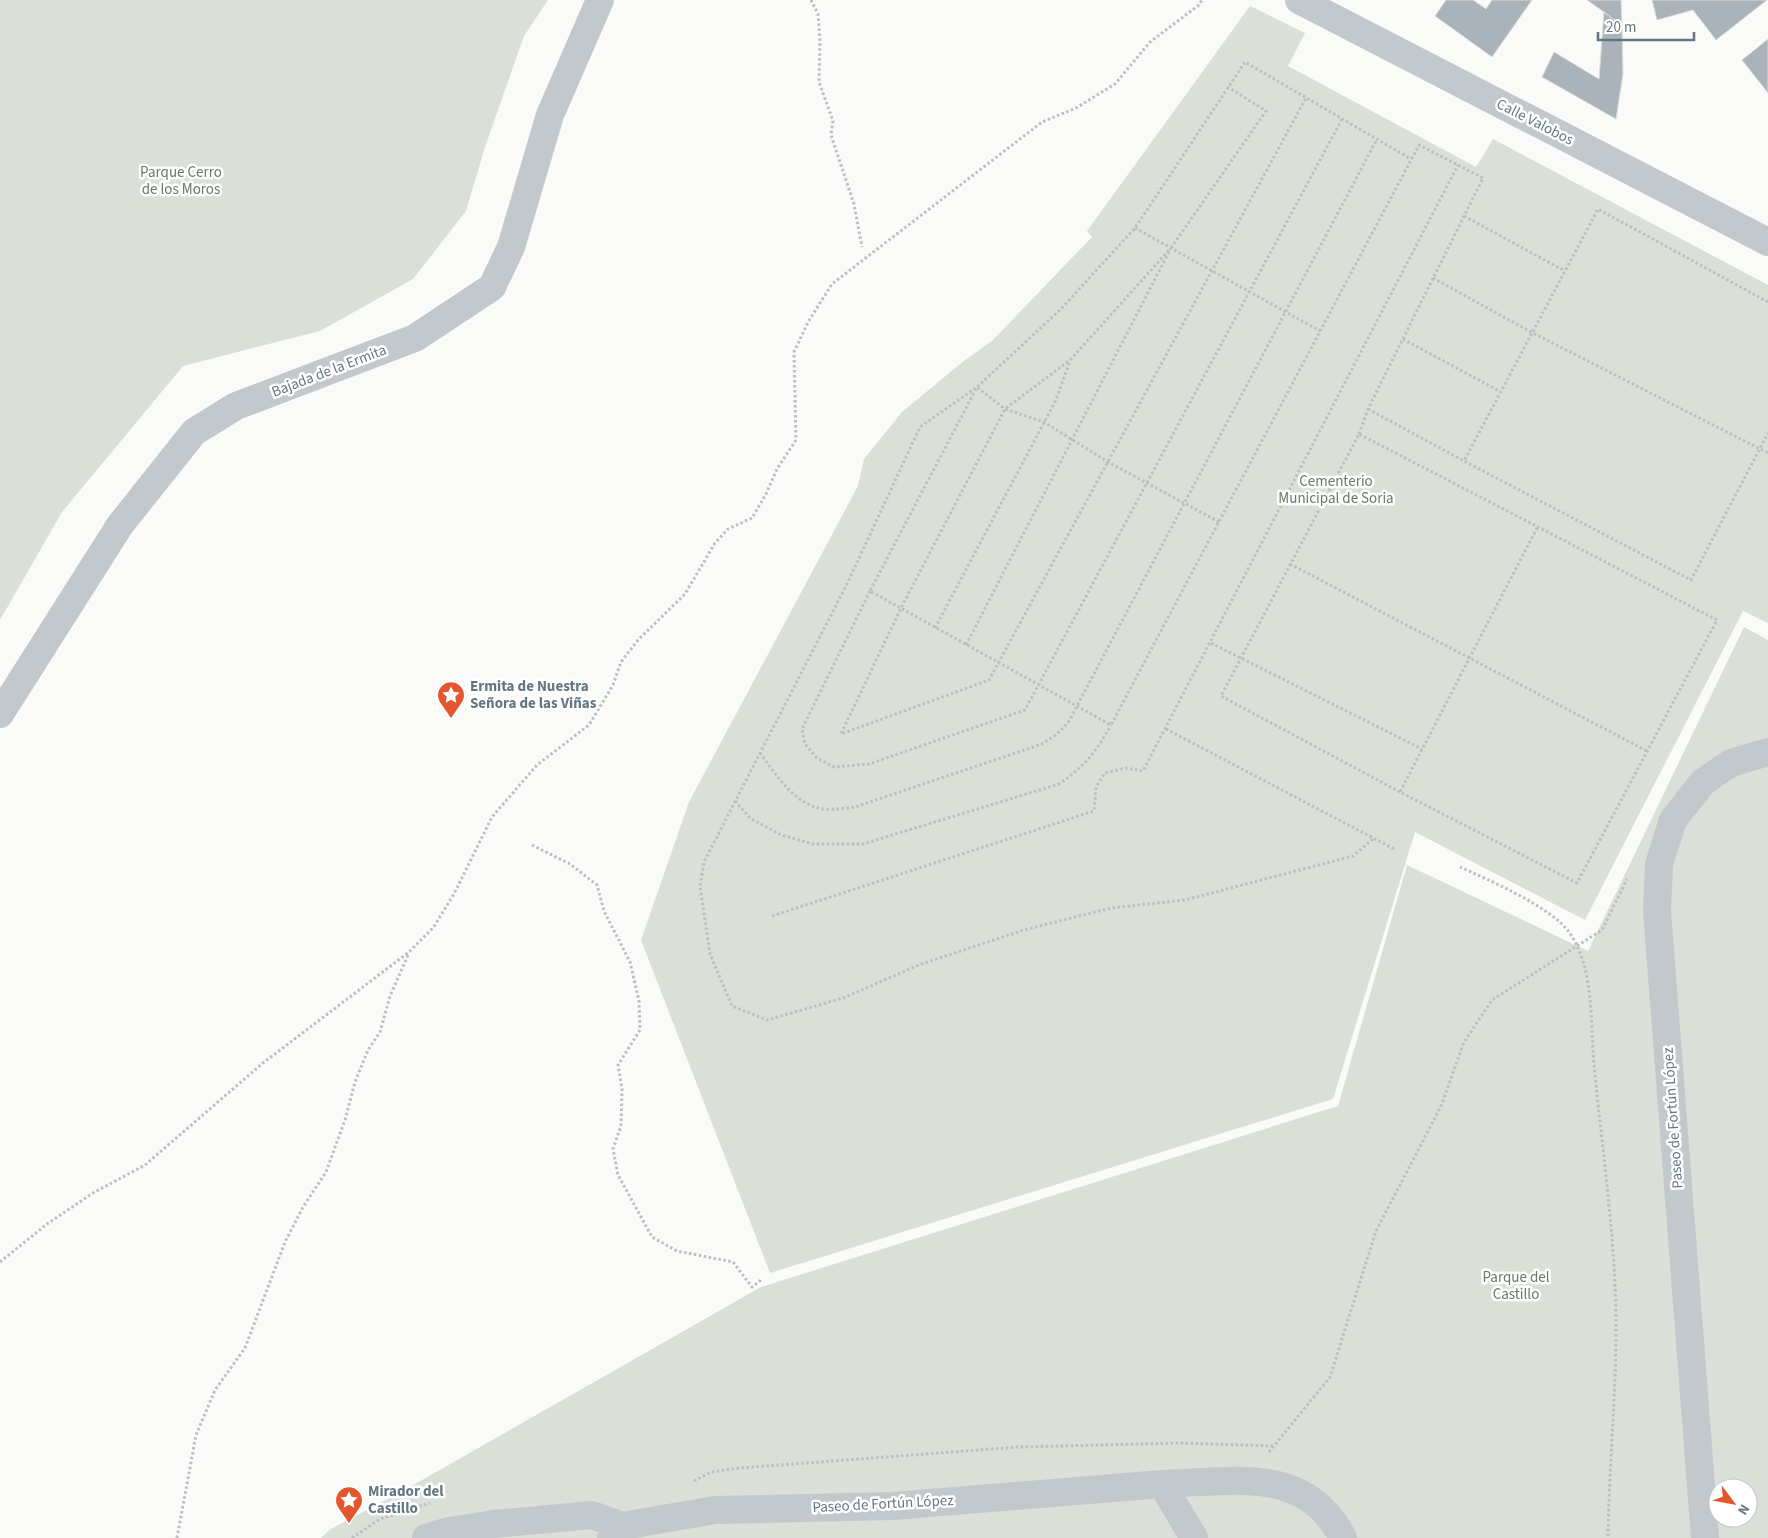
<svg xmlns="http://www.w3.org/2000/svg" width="1768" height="1538" viewBox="0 0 1768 1538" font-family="'Source Sans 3',sans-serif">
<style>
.green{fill:#dadfd7;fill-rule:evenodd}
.building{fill:#aab3b9;stroke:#dcdcda}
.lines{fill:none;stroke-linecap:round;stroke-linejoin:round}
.path{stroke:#bbbfc2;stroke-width:3;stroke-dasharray:2.5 2.5;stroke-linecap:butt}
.street{stroke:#c3c8cc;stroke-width:28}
.labels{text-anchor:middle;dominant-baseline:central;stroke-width:5;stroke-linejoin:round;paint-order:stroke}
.street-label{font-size:15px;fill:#657683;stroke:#fff}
.park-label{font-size:15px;fill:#687a64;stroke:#fff}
.poi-label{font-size:15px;font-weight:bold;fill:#657683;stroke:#fff;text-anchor:start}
</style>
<rect width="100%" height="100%" fill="#fafaf8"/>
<path class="green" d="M0 0H548L524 36 485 147 466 211 413 279 320 331 183 366 62 512 0 620Z
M1250 6 1305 33 1288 66 1476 167 1493 139 1768 285V623L1743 611 1585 920 1415 832 1333 1099 770 1273 641 940 689 802 858 486 864 459 902 412 965 360 992 341 1092 237 1087 231Z
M1744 627 1768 640V1538H321L331 1529 401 1492 761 1287 1338 1106 1407 865 1588 951ZM1718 1488H1748V1518H1718Z"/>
<path class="building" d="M1446 0H1473L1486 9 1492 0H1532L1492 57 1435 16Z
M1587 0H1621L1622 26 1604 12Z
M1652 0H1767L1716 40 1693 10 1657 20Z
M1604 12 1622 26 1623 74 1616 119 1542 77 1554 52 1599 79Z
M1768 39V93L1742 60Z"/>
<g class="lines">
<path class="path" d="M811 0 818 14 820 42 819 82 833 121 831 135 854 204 862 247
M1464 216 1565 271
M1135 228 1320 331
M1171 248 1266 111 1228 87
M1433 278 1531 332 1768 453
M1768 302 1598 209 1464 461 1691 580 1768 433
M1403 339 1501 392
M1368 409 1464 461
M1359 434 1368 409 1483 178 1419 145 1111 725 870 591 977 387 1061 309 1135 228 1245 62 1411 159
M1219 522 1108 462 1044 422 1005 409 977 387 920 427 847 584 704 862 700 886 710 954 732 1006 767 1020 843 998 921 964 1024 930 1111 908 1185 900 1353 856 1374 838
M1290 564 1647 751
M870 591 802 729 805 744 817 758 834 767 869 764 1025 710 1342 119
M935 628 1055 402 1070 361
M1211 643 1422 749
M966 645 1171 248 1070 360 1005 409 901 608 841 734 989 680 1306 98
M1166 729 1396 850
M760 753C776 774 795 806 824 809 834 810 845 808 855 807L1042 744 1057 734 1068 723 1377 139
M1400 792 1221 696 1359 434 1717 620 1577 883 1400 792 1538 526
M735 801 750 818 781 835 813 844H863L1059 784C1085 766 1096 752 1111 725
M532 845 570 864 597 885 604 911 630 962 639 1001 640 1030 618 1065 622 1089 621 1126 613 1149 618 1175 652 1237 677 1251 733 1262 752 1287 761 1280
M1460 867C1489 880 1551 907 1569 932 1595 969 1590 1022 1594 1064 1602 1151 1616 1239 1616 1327 1616 1397 1609 1468 1608 1538
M772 916 1094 811 1096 787 1105 773 1126 768 1143 771 1458 165
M0 1262 47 1224 93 1193 145 1165 263 1063 409 952 433 928 454 894 492 817 537 765 589 725 613 685 621 662 638 640 685 594 715 543 728 529 752 518 766 494 777 469 796 440 794 352 808 322 832 284 1042 122 1076 108 1115 84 1150 42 1199 5 1202 0
M1269 1452 1330 1377 1376 1231 1441 1106 1464 1042 1492 1000 1602 930 1627 879
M694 1481 711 1472 739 1468 1019 1447 1179 1443 1273 1446
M177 1538 196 1435 215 1390 245 1348 285 1242 303 1207 326 1172 345 1120 355 1082 368 1050 380 1032 390 996 409 953
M352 1538 380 1519 430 1503"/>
<path class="street" d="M1299 0 1768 242
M0 714 120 525 194 432 236 406 415 338 492 287 511 247 550 115 600 0
M1162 1484C1231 1482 1305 1464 1343 1538
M426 1538 449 1531 494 1524 592 1515 622 1526
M611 1538 622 1526 715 1510 893 1506 1162 1484 1194 1538
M1705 1538 1657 911 1659 864 1673 820 1703 782 1731 763 1768 752"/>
</g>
<defs>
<g id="sight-pin" transform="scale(1.4375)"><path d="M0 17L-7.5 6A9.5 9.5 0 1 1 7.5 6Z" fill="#e4572e" stroke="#fff"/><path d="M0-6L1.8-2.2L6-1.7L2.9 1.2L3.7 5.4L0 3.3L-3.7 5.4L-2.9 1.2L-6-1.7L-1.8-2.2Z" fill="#fff"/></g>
</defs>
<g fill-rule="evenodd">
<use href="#sight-pin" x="451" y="695"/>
<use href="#sight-pin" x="349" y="1500"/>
</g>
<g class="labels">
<g class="street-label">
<text transform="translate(1535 122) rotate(27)">Calle Valobos</text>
<text transform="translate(329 371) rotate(-21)">Bajada de la Ermita</text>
<text transform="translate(1673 1118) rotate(-94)">Paseo de Fortún López</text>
<text transform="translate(883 1504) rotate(-3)">Paseo de Fortún López</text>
</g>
<g class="park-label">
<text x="181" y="172">Parque Cerro<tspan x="181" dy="17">de los Moros</tspan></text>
<text x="1336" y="481">Cementerio<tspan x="1336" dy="17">Municipal de Soria</tspan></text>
<text x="1516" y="1277">Parque del<tspan x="1516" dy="17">Castillo</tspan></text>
</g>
<g class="poi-label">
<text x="470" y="686">Ermita de Nuestra<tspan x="470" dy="17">Señora de las Viñas</tspan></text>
<text x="368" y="1491">Mirador del<tspan x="368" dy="17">Castillo</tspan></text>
</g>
</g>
<g transform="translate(1733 1503) rotate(122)"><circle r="24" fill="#ffffff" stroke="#c1c8cd"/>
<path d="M0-4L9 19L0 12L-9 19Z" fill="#e4572e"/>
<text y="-8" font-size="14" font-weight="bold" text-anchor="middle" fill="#657683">N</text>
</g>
<path d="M1598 32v8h96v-8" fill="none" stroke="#657683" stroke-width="2.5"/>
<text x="1606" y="32" font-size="15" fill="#657683" stroke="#ffffff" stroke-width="4" paint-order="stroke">20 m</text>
</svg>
